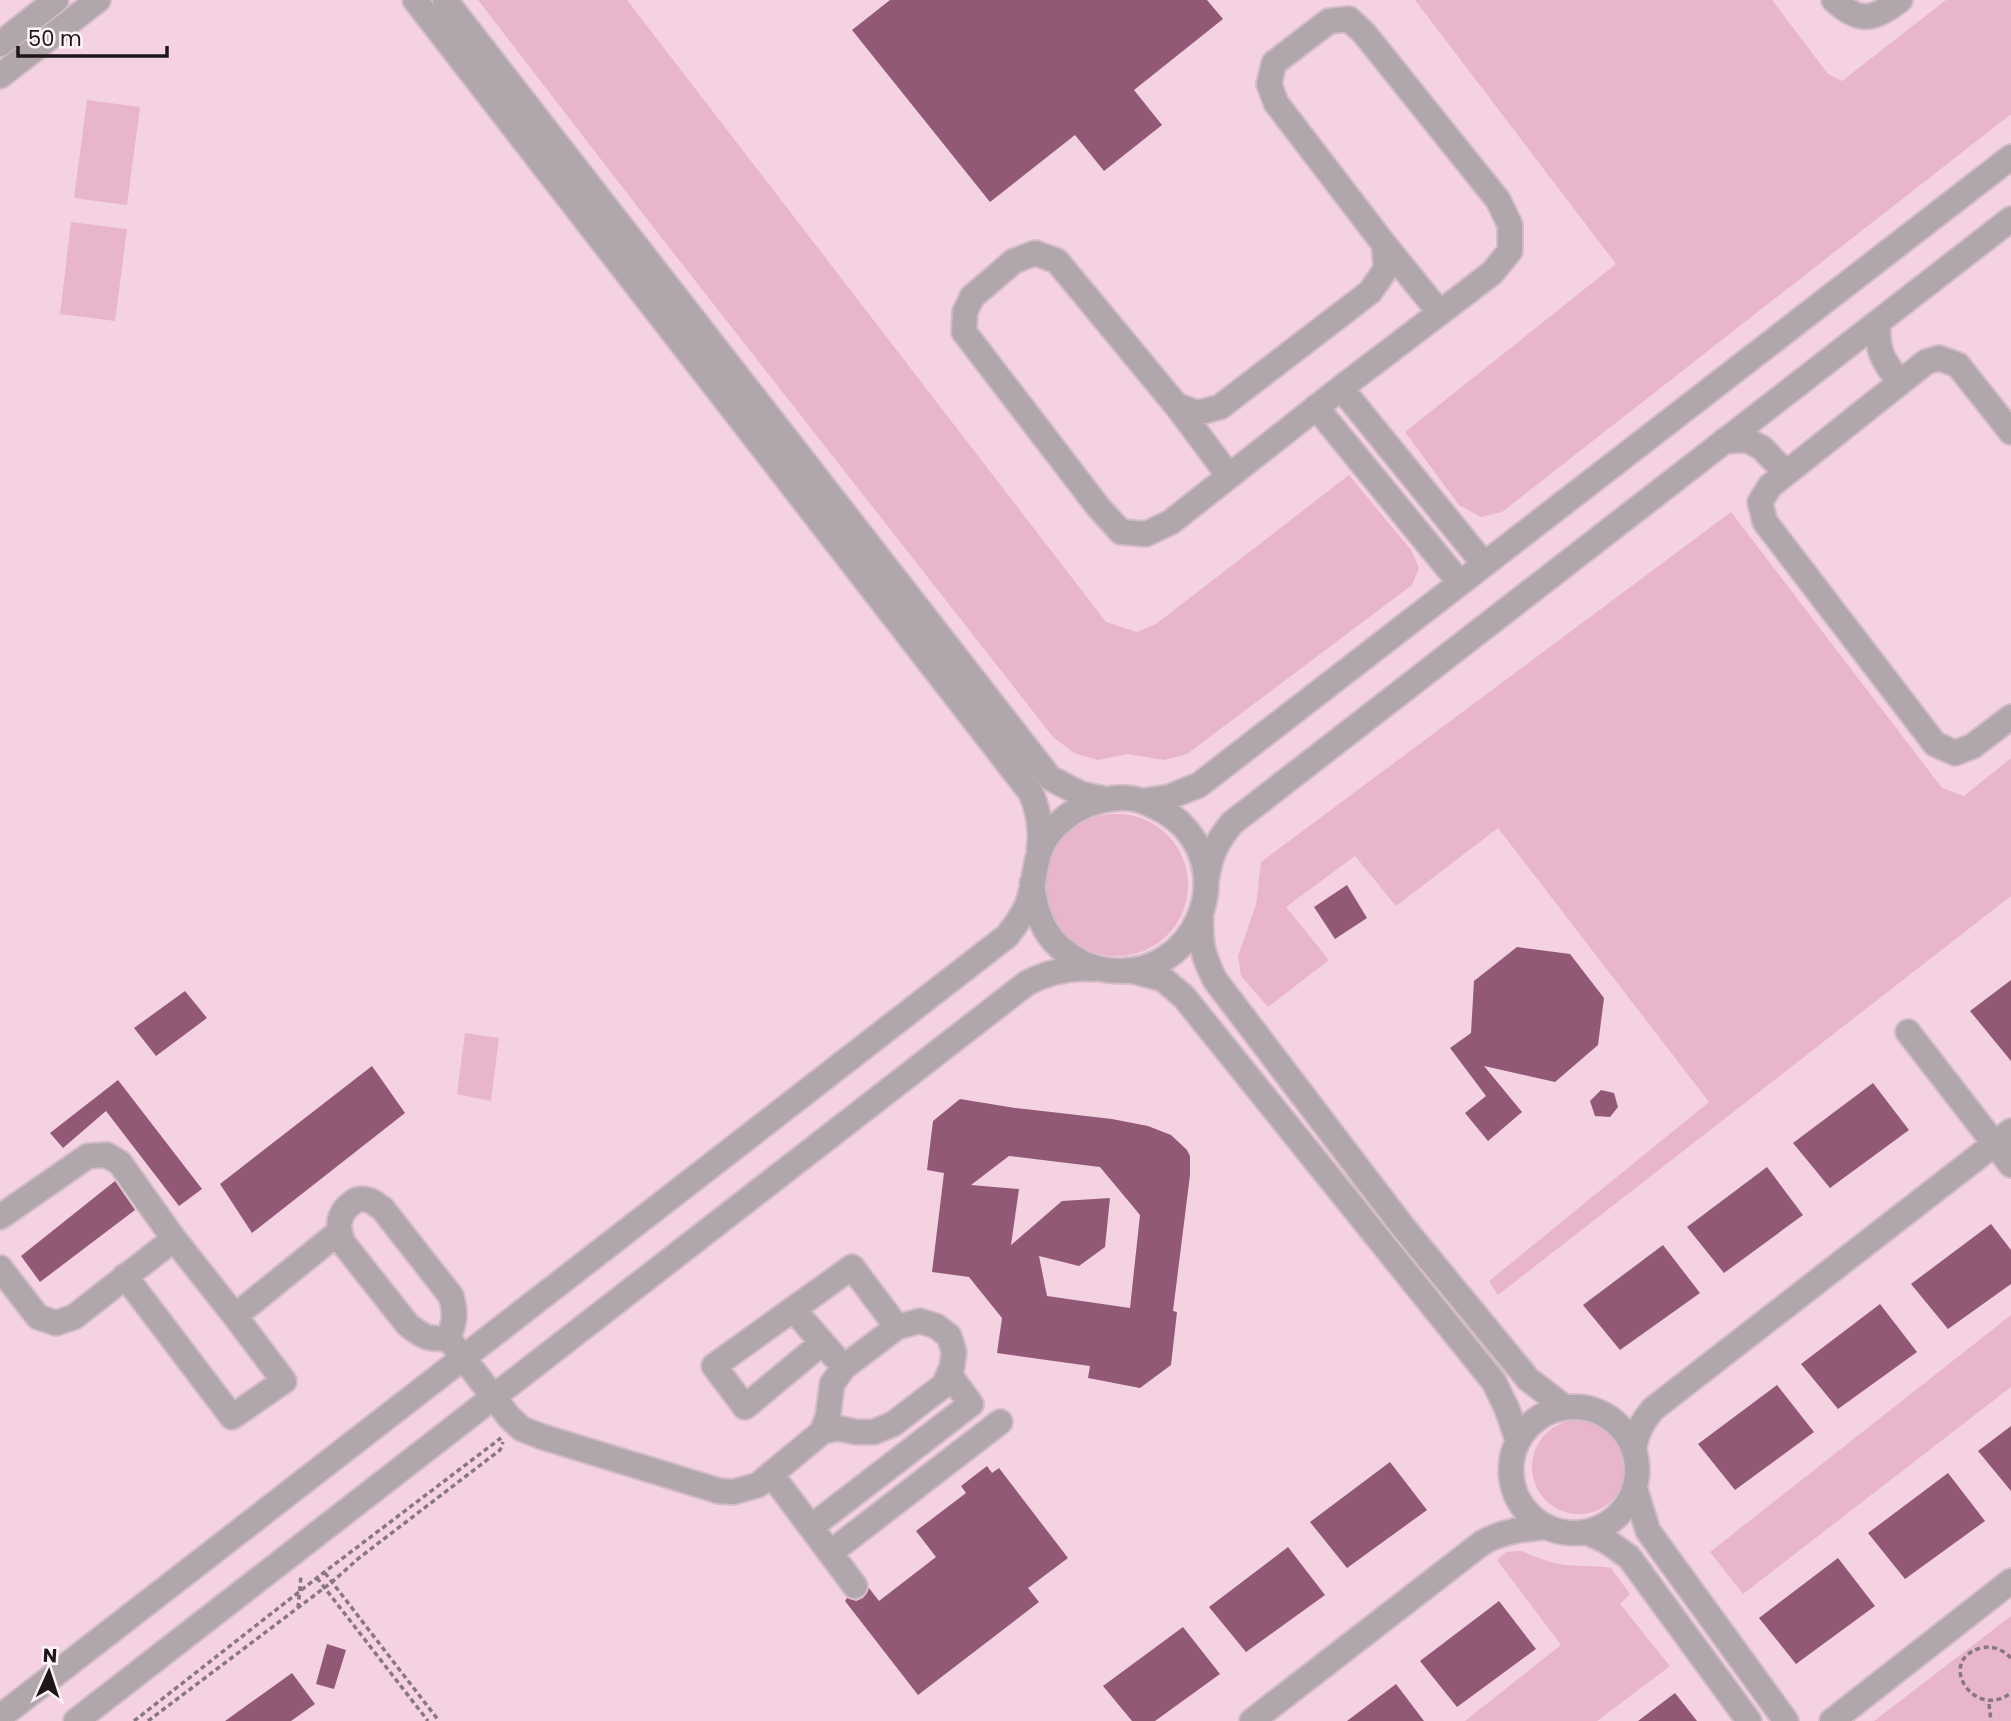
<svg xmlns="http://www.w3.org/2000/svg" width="2011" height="1721" viewBox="0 0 2011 1721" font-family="Poppins,sans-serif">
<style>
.built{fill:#f4d2e1}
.green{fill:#e8b5cd}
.building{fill:#925976;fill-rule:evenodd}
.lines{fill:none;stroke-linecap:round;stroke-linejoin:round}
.minor-casing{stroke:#d3bcc6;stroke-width:28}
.path{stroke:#88777f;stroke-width:3.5;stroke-dasharray:5 3.5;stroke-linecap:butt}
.minor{stroke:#b1a6ab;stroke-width:24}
</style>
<rect width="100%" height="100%" fill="#fae0ec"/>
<path class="built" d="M0 0H2011V1721H0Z"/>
<path class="green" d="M478 0H627L1106 622 1137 632 1156 624 1349 475 1411 550 1419 568 1412 585 1187 754 1164 760 1127 754 1098 760 1074 753 1053 737 657 232Z
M1415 0H1772L1828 74 1842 81 1946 0H2011V114L1502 512 1481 517 1459 505 1405 432 1616 264Z
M87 100 140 107 127 205 74 198Z
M71 222 127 229 115 321 60 314Z
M1731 512 1942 788 1964 796 2011 758V896L1498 1295 1489 1281 1709 1102 1498 828 1396 906 1355 856 1286 907 1329 960 1268 1007 1241 976 1238 956 1256 905 1261 862Z
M1046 885a71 71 0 1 1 142 0a71 71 0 1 1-142 0Z
M465 1033 499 1038 491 1101 457 1094Z
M2011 1315V1387L1743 1594 1710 1552Z
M1532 1467a47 47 0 1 1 94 0a47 47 0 1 1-94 0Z
M1521 1551C1533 1556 1546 1561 1559 1564 1577 1567 1594 1565 1611 1568L1630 1594 1620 1604 1670 1666 1597 1721H1465L1561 1645 1497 1560 1506 1552Z
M2011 1616V1721H1874Z"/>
<path class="building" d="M890 0H1207L1223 19 1134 90 1162 125 1104 171 1075 135 990 202 852 30Z
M1347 885 1367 918 1335 939 1314 907Z
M1517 947 1570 954 1604 998 1598 1045 1555 1082 1484 1066 1522 1112 1488 1141 1465 1113 1486 1096 1450 1048 1471 1033 1474 981Z
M2011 980V1061L1970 1011Z
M185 991 207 1018 156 1056 134 1028Z
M372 1066 405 1113 252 1233 220 1184Z
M118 1080 202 1189 179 1206 106 1111 63 1148 50 1133Z
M1873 1083 1909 1130 1830 1188 1793 1143Z
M1601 1090 1614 1093 1618 1107 1610 1117 1595 1116 1590 1101Z
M960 1099 1015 1108 1112 1119 1148 1126 1171 1135 1187 1150 1190 1156V1175L1173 1311 1177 1312 1171 1365 1140 1388 1088 1378 1090 1366 997 1353 1002 1318 969 1277 932 1272 944 1173 927 1170 933 1121ZM1009 1156 1100 1167 1140 1215 1130 1308 1047 1296 1039 1256 1079 1266 1105 1247 1110 1198 1062 1201 1011 1245 1019 1189 971 1185Z
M1767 1167 1803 1215 1724 1273 1687 1227Z
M115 1181 135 1210 40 1282 21 1256Z
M1991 1224 2011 1250V1284L1948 1329 1911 1284Z
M1663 1245 1700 1293 1620 1350 1583 1305Z
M1880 1304 1917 1352 1838 1409 1801 1364Z
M1777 1385 1814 1432 1735 1490 1698 1444Z
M2011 1426V1491L1978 1451Z
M1390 1462 1427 1510 1347 1568 1310 1522Z
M987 1466 992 1473 999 1468 1068 1558 1028 1588 1039 1602 918 1695 845 1601 847 1598 856 1601 863 1598 869 1588 879 1601 936 1557 916 1531 966 1493 961 1486Z
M1948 1473 1985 1521 1905 1579 1868 1533Z
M1288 1547 1325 1595 1246 1652 1209 1607Z
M1838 1558 1875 1606 1796 1664 1759 1618Z
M1499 1601 1536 1649 1457 1707 1420 1661Z
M1183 1627 1220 1674 1155 1721H1132L1103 1686Z
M327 1644 346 1650 334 1689 316 1684Z
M292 1673 315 1704 291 1721H225Z
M1396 1684 1424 1721H1347Z
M1675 1693 1697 1721H1638Z"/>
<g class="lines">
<g class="minor-casing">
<path id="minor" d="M415 0 1031 793C1039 812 1042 830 1039 850
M445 0 1050 778 1081 794 1105 799
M1834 0C1860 24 1873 20 1900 0
M0 44 56 0
M0 76 98 0
M1878 322C1877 352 1882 359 1900 383
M1341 388 1484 564
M1176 405 1197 413 1220 407 1370 292 1386 269 1384 244
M1316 407 1460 583
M2011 432 1958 365 1939 358 1926 362 1770 486 1760 502 1765 522 1935 744 1955 753 1973 746 2011 717
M1724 441 1747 440 1762 448 1786 473
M1229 476 1176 405 1057 261 1035 253 1014 261 972 297 965 312 964 332 1099 508 1121 532 1146 534 1171 522 1341 388 1492 273 1510 251V225L1498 200 1364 33 1349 19 1329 21 1274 63 1269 84 1276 103 1384 244 1440 313
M1143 801 1169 797 1199 785 2011 157
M1207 877C1210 855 1218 840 1232 823L2011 219
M1201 918C1200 944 1203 956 1215 980L1403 1227 1528 1379 1564 1407
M1132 971 1163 979 1184 997 1494 1382 1507 1409 1518 1441
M1908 1032 2011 1165
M0 1217 88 1156 107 1155 120 1163 174 1239 74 1317 56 1323 38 1317 0 1268
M174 1239 235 1316 339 1232
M125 1276 232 1417 284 1381 235 1316
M793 1309 834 1356
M448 1338C429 1340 423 1337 408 1325L343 1243C337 1227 337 1214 352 1203 356 1199 362 1198 368 1200 373 1201 378 1206 382 1208L451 1296C456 1312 455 1322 448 1338L509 1417 522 1429 543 1437 719 1491 733 1492 758 1485 822 1432 837 1428 856 1432H874L893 1424 944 1385 952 1367 954 1352 949 1336 936 1326 920 1321 897 1327 844 1367 832 1384 828 1416 822 1432
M822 1343 745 1407 714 1366 852 1267 897 1327
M1511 1470a63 63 0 1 1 126 0a63 63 0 1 1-126 0Z
M1634 1448C1637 1431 1643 1421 1653 1409L2011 1131
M771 1474 855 1586
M1635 1489 1648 1531 1786 1721
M811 1527 971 1404 949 1374
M1587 1532 1608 1542 1629 1557 1749 1721
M830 1553 1000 1422
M0 1717 1007 936C1015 926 1022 917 1027 905 1039 874 1030 850 1059 823 1080 803 1120 790 1147 803 1160 809 1173 815 1183 826 1235 880 1193 972 1120 971 1105 971 1092 968 1079 961 1047 943 1036 919 1032 883
M76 1721 1027 983C1049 972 1070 967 1094 969
M1252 1721 1482 1543C1502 1531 1523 1529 1547 1527
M1832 1721 2011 1581"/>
</g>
<path class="path" d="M325 1573 439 1721
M317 1578 428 1721
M298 1608 301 1576
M2011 1658C2003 1650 1993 1645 1981 1648 1935 1660 1974 1721 2011 1693
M1989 1704 1991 1721
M134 1721 327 1570 501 1438
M148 1721 332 1582 359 1558 500 1450 503 1442"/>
<use href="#minor" class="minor"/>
</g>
<g transform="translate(49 1672) rotate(3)" stroke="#fdf2f7" stroke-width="5" paint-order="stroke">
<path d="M0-5L12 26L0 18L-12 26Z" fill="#1f161a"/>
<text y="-10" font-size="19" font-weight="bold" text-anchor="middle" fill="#1f161a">N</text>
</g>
<path d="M18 46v10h149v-10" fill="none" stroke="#1f161a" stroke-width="3.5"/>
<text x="28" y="46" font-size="21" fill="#1f161a" stroke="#fdf2f7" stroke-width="5" paint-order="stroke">50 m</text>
</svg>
